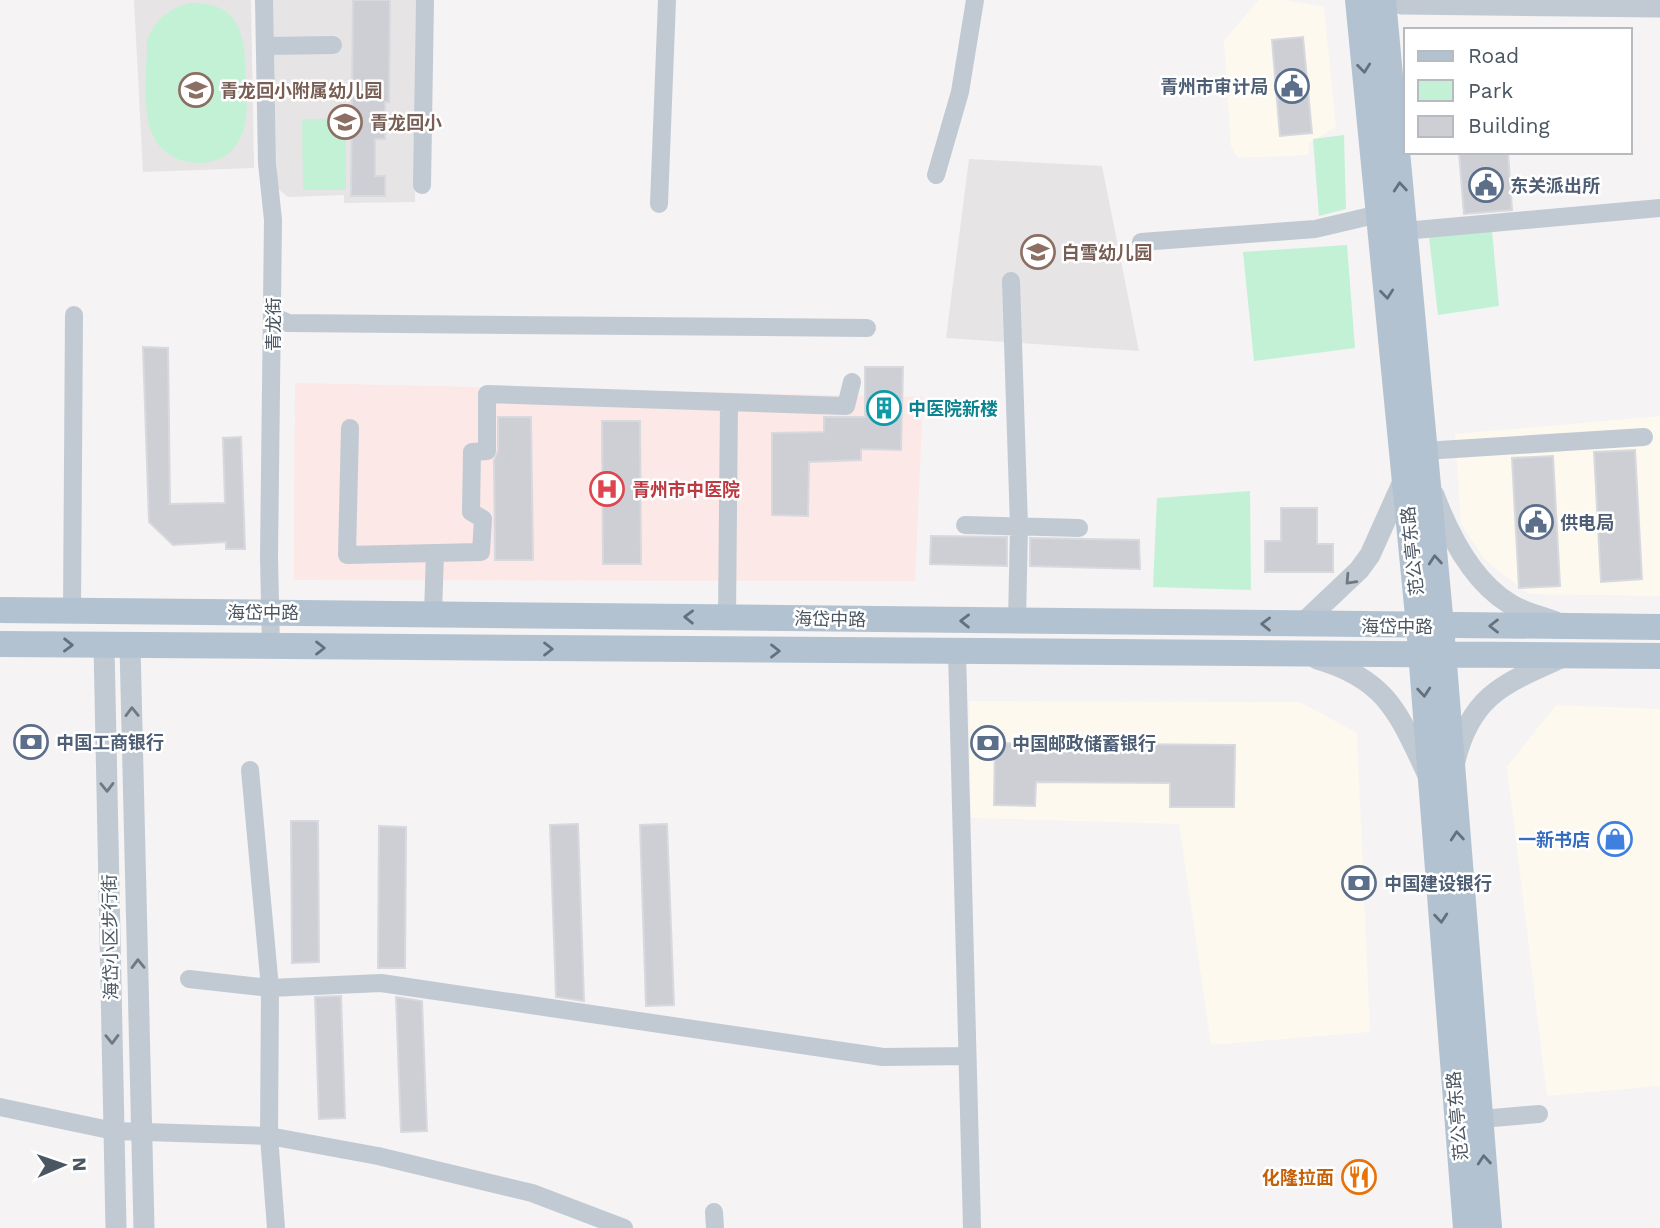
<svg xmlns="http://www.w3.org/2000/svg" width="1660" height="1228" viewBox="0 0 1660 1228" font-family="'Work Sans','Noto Sans SC',sans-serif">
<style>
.commercial{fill:#fdf9ef}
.education{fill:#e6e4e5}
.medical{fill:#fce8e6}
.green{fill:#c3f1d5}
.building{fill:#cdcfd5;stroke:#d7d9de;stroke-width:2}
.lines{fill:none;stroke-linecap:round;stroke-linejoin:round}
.minor{stroke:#c1cad2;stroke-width:18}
.tertiary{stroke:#c1cad2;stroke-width:21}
.primary{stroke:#b3c2d1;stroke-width:26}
.oneway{stroke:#64717d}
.oneway2{stroke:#6e7983}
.labels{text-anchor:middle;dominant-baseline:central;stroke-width:5;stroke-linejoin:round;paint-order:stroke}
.service-label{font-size:18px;font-weight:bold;fill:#4e5e75;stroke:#fff;text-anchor:start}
.education-label{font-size:18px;font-weight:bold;fill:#785e54;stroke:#fff;text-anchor:start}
.street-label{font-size:18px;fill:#4a5661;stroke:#fff}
.culture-label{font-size:18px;font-weight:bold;fill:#0d838f;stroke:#fff;text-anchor:start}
.health-label{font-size:18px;font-weight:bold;fill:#be3a42;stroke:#fff;text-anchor:start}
.shop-label{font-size:18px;font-weight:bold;fill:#366cbe;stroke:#fff;text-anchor:end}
.food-label{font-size:18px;font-weight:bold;fill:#c56008;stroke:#fff;text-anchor:end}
</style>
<rect width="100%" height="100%" fill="#f5f3f3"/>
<path class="commercial" d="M1259 0H1284L1324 7 1336 127 1309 143 1308 155 1238 158 1231 147 1224 40Z
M1660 416V596L1529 594 1485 560 1461 524 1455 434Z
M969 701 1300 702 1357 733 1370 1032 1211 1045 1179 824 971 818Z
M1556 705 1660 709V1086L1547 1096 1507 767Z"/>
<path class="education" d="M134 0H251L254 168 143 172Z
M272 0H416L415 202 344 203V195L288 197 277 188Z
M969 159 1102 166 1139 351 946 338Z"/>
<path class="medical" d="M295 383 923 397 915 581 294 580Z"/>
<path class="green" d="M190 3C246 1 245 44 246 86 247 108 249 127 235 147 227 158 210 164 197 163 132 158 147 88 147 42 152 22 170 7 190 3Z
M302 119H346V190H303Z
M1344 135 1346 209 1319 216 1313 139Z
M1492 231 1499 306 1438 315 1429 237Z
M1347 245 1355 348 1254 361 1243 252Z
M1250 491 1251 590 1153 587 1157 498Z"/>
<path class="building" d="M353 0H390L389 102H385V139H375V176H385V196H351Z
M1303 37 1312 133 1280 136 1272 40Z
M1459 152H1508L1512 210 1464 214Z
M143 347 168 348 170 504 225 503 223 438 241 437 245 549H226V542L173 545 149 522Z
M865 367H903L901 450 861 449V460L809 462 808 516 772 515V433L824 432V417H865Z
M498 417H531L533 560H495L494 460 498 451Z
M602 421H640L641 564H603Z
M1635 450 1642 579 1601 582 1594 452Z
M1553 456 1560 586 1519 588 1512 458Z
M1281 508H1317V544H1333V572H1265V541H1281Z
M931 536 1007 537V566L930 564Z
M1030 538 1139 540 1140 569 1030 566Z
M995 743 1235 745 1234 807H1170V783L1036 782 1035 806 994 805Z
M291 821H318L319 962 292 963Z
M578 824 584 1001 556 997 550 825Z
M667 824 674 1005 646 1006 640 825Z
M379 826 406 827 405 968H378Z
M341 996 345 1118 319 1119 315 997Z
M396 997 422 1001 427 1131 401 1132Z"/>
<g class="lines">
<path class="minor" d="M264 0 267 163 273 220 269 557 271 648
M266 46 333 45
M936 175 960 92 975 0
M422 185 425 0
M659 204 667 0
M1404 231 1660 208
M1141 242 1315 229 1379 214
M1011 281 1019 526 1017 622
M273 316 288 323 867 328
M350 428 347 555 481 552 483 519 471 512 472 452 487 451V394L846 406 852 382
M1424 451 1644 437
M965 525 1079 528
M72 610 74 315
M433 613 435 553
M727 618 729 402
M957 652 972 1228
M250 770 270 988 269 1136 276 1228
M189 979 270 988 381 983 883 1057 967 1056
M0 1107 114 1131 269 1136 378 1156 532 1193 624 1228
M1481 1119 1539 1114
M714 1212 715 1228"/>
<path class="tertiary" d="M1394 0 1401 4 1660 7
M1434 495C1449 535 1472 581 1510 604 1524 613 1541 616 1556 622
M1301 625 1359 570 1370 555 1405 477
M104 645 116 1228
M130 646 144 1228
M1317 659C1386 679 1398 712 1427 773
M1455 761C1471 695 1505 683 1561 658"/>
<path class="primary" d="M1358 0 1419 626 1466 1228
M1383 0 1441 626 1489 1228
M0 610 1660 627
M0 644 1660 656"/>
</g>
<defs><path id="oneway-chevron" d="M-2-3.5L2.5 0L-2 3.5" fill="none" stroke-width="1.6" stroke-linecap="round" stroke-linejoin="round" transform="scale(1.75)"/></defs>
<g class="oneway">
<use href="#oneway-chevron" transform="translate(1364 68) rotate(84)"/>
<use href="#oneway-chevron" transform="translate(1400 187) rotate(-95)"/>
<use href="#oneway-chevron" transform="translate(1387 294) rotate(84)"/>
<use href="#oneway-chevron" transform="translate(1435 560) rotate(-95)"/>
<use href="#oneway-chevron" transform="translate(689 617) rotate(-179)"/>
<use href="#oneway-chevron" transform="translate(965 621) rotate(-179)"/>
<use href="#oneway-chevron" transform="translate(1266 624) rotate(-179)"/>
<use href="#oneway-chevron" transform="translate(1494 626) rotate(-180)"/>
<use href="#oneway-chevron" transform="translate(68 645) rotate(1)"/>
<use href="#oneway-chevron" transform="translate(320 648)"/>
<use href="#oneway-chevron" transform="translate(548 649)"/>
<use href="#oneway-chevron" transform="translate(775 651)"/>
<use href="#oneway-chevron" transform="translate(1424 692) rotate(85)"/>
<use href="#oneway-chevron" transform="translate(1457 836) rotate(-95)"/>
<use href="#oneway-chevron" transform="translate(1441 918) rotate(85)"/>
<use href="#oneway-chevron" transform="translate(1484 1160) rotate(-95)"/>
</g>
<g class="oneway2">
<use href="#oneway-chevron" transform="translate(1350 580) rotate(133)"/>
<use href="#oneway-chevron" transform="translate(132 712) rotate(-91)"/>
<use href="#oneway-chevron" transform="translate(107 787) rotate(89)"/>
<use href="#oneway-chevron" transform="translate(138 964) rotate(-91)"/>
<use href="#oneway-chevron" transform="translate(112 1039) rotate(89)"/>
</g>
<defs>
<g id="civic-ring" transform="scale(1.75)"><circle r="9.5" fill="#fff" stroke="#5c6f8a" stroke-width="1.5"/><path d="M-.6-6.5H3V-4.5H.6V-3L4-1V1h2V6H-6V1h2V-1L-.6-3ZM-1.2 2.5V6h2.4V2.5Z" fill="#5c6f8a"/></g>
<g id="school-ring" transform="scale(1.75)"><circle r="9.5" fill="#fff" stroke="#8d6e63" stroke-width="1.5"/><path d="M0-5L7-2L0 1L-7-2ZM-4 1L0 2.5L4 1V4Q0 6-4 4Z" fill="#8d6e63"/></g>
<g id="building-ring" transform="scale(1.75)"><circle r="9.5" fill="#fff" stroke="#0f9aa8" stroke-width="1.5"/><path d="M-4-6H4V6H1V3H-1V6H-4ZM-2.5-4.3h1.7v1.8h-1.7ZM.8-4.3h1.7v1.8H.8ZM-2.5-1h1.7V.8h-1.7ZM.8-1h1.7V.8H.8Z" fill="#0f9aa8"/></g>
<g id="hospital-ring" transform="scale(1.75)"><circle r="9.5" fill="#fff" stroke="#e0444e" stroke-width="1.5"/><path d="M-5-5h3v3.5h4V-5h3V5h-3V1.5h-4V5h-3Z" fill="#e0444e"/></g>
<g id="bank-ring" transform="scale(1.75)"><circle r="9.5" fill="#fff" stroke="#5c6f8a" stroke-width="1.5"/><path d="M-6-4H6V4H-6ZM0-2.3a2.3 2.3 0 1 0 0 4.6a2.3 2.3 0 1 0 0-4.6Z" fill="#5c6f8a"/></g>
<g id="shop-ring" transform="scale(1.75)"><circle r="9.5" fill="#fff" stroke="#3f7fe0" stroke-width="1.5"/><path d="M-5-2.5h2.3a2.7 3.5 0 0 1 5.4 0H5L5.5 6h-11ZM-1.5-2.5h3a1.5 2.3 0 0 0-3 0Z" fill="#3f7fe0"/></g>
<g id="restaurant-ring" transform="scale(1.75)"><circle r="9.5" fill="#fff" stroke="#e8710a" stroke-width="1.5"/><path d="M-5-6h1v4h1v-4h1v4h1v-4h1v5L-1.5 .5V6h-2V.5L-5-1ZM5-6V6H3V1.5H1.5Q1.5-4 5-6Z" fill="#e8710a"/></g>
</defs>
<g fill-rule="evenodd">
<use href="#civic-ring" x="1292" y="86"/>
<use href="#school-ring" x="196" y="90"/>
<use href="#school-ring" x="345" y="122"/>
<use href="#civic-ring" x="1486" y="185"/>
<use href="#school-ring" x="1038" y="252"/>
<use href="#building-ring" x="884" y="408"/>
<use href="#hospital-ring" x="607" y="489"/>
<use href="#civic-ring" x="1536" y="522"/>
<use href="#bank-ring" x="31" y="742"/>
<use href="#bank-ring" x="988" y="743"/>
<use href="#shop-ring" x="1615" y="839"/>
<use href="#bank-ring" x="1359" y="883"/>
<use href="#restaurant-ring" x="1359" y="1177"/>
</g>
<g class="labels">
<g class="service-label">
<text x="1268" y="86" text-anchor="end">青州市审计局</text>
<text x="1510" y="185">东关派出所</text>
<text x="1560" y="522">供电局</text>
<text x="56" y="742">中国工商银行</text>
<text x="1012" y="743">中国邮政储蓄银行</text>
<text x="1384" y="883">中国建设银行</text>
</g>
<g class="education-label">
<text x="220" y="90">青龙回小附属幼儿园</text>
<text x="370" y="122">青龙回小</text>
<text x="1062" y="252">白雪幼儿园</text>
</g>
<g class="street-label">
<text transform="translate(273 324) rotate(-90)">青龙街</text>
<text transform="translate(1412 551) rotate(-96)">范公亭东路</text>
<text x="263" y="612">海岱中路</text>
<text transform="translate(830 619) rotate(1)">海岱中路</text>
<text x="1397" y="626">海岱中路</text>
<text transform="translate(110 937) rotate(-91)">海岱小区步行街</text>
<text transform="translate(1457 1116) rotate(-95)">范公亭东路</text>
</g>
<g class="culture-label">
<text x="908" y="408">中医院新楼</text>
</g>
<g class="health-label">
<text x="632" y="489">青州市中医院</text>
</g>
<g class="shop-label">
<text x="1590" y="839">一新书店</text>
</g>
<g class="food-label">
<text x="1334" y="1177">化隆拉面</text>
</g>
</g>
<rect x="1404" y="28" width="228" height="126" fill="#ffffff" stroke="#b7bbc0" stroke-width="2"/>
<rect x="1418" y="51" width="35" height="10" fill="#b3c2d1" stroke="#b7bbc0" stroke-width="2"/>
<text x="1468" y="63" font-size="21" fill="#4a5661">Road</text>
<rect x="1418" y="80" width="35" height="21" fill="#c3f1d5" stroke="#b7bbc0" stroke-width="2"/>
<text x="1468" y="98" font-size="21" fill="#4a5661">Park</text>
<rect x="1418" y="116" width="35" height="21" fill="#cdcfd5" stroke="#b7bbc0" stroke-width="2"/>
<text x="1468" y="133" font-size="21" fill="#4a5661">Building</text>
<g transform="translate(63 1165) rotate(88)" stroke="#ffffff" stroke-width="5" paint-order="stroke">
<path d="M0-5L12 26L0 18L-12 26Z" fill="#4a5661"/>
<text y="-10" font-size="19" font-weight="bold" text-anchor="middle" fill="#4a5661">N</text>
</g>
</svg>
